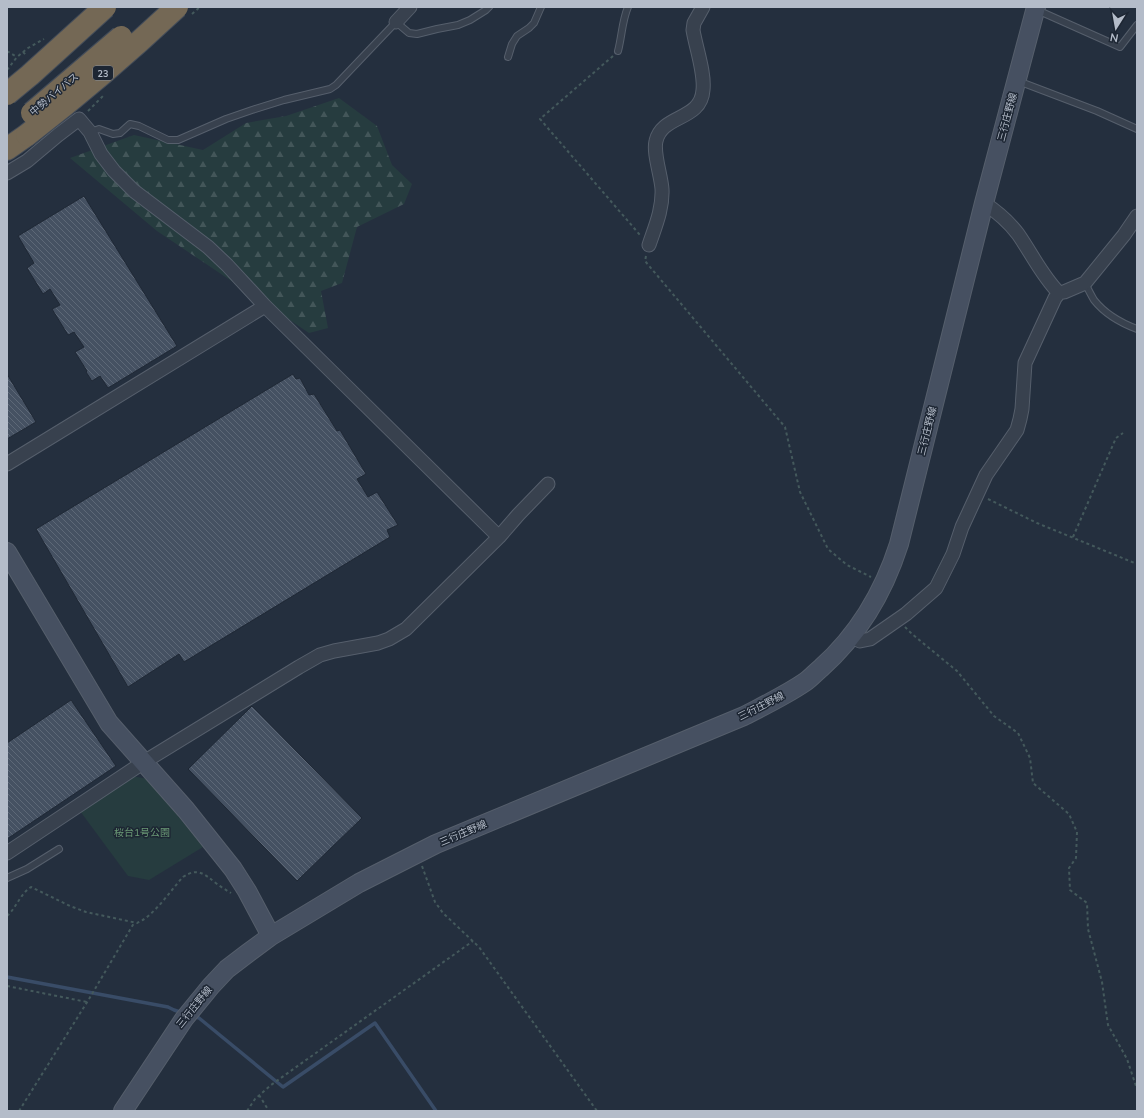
<svg xmlns="http://www.w3.org/2000/svg" width="1144" height="1118" viewBox="0 0 1144 1118" font-family="Mulish,'Noto Sans JP',sans-serif">
<style>
.green{fill:#263c3f}
.forest{fill:url(#forest-firs)}
.lines{fill:none;stroke-linecap:round;stroke-linejoin:round}
.stream{stroke:#394c67;stroke-width:3.5}
.building{fill:url(#building-back-hatch);stroke:#1f2835}
.lane-casing{stroke:#565f6c;stroke-width:8}
.street-casing{stroke:#565f6c;stroke-width:15}
.secondary-casing{stroke:#565f6c;stroke-width:20}
.highway-casing{stroke:#434c59;stroke-width:24}
.path{stroke:#44595c;stroke-width:2;stroke-dasharray:3 3;stroke-linecap:butt}
.lane{stroke:#38414e;stroke-width:6}
.street{stroke:#38414e;stroke-width:13}
.secondary{stroke:#465061;stroke-width:18}
.highway{stroke:#746855;stroke-width:22}
.highway-bridge-casing{stroke:#434c59;stroke-width:24;stroke-linecap:butt}
.highway-bridge{stroke:#746855;stroke-width:22}
.labels{text-anchor:middle;dominant-baseline:central;stroke-width:3;stroke-linejoin:round;paint-order:stroke}
.shield{fill:#1d2633;stroke:#878f9c;stroke-width:1}
.shield-label{font-size:9px;font-weight:bold;fill:#b4bcc9}
.street-label{font-size:10px;fill:#b4bcc9;stroke:#1d2633}
.park-label{font-size:10px;fill:#6b9a76;stroke:#1d2633}
</style>
<defs>
<pattern id="forest-firs" width="22" height="20" patternUnits="userSpaceOnUse"><rect width="22" height="20" fill="#263c3f"/><path d="M5 1l3.5 6h-7zM16 11l3.5 6h-7z" fill="#435659"/></pattern>
<pattern id="building-back-hatch" width="6" height="6" patternUnits="userSpaceOnUse"><rect width="6" height="6" fill="#455162"/><path d="M-1 5l2 2M0 0l6 6M5-1l2 2" fill="none" stroke="#5d6877"/></pattern>
</defs>
<rect width="100%" height="100%" fill="#242f3e"/>
<path class="green" d="M132 776 148 779 203 847 149 880 128 876 80 811Z"/>
<path class="forest" d="M339 98 377 126 392 165 412 184 404 204 357 227 342 283 321 291 328 328 309 333 157 231 70 158 134 135 203 150 246 123 286 116Z"/>
<g class="lines">
<path class="stream" d="M7 977 168 1007 174 1010 183 1013
M193 1016 199 1018 283 1087 375 1023 436 1111"/>
</g>
<path class="building" d="M84 196 177 346 108 388 100 376 92 381 86 372 87 371 75 352 84 347 74 332 68 335 52 309 60 305 50 289 43 294 27 268 34 263 18 236Z
M7 374 36 422 7 439Z
M293 374 296 379 300 378 309 395 314 394 337 431 340 430 366 474 357 479 368 497 377 492 398 525 387 530 390 537 184 662 179 654 128 687 36 529Z
M71 700 116 766 7 839V743Z
M252 706 362 818 297 881 188 769Z"/>
<g class="lines">
<g class="lane-casing">
<path id="lane" d="M1037 10 1120 47 1137 25
M618 51C622 36 622 21 628 7
M508 57 512 44 517 36 529 28 534 23 541 7
M1018 81 1097 111 1137 129
M90 132 99 129 113 134 120 133 130 124 139 126 168 140H178L226 119 252 110 284 100 330 89 336 85 396 22 409 33 417 34 437 29 458 25 470 20 486 10 489 7
M1085 283C1088 289 1091 295 1094 300 1105 314 1121 323 1137 329
M7 878 27 869 59 849"/>
</g>
<g class="street-casing">
<path id="street" d="M396 22 410 7
M7 173 27 161 58 135 79 119 90 132 101 154 114 171 134 191 208 247 227 265 265 306 499 537 406 629 389 639 378 643 334 651 320 655 299 667 144 762 7 853
M984 203C996 211 1009 222 1018 234 1032 254 1042 276 1059 293L1064 292 1085 283 1124 235 1137 216
M649 245C655 227 663 209 662 189 661 175 653 153 656 141 662 114 701 121 703 90 705 73 696 48 693 30L694 23 703 7
M7 464 265 306
M499 537 518 515 548 484
M851 637 860 641 870 639 906 614 936 588 953 554 962 527 986 475 1017 430 1020 419 1022 409 1025 363 1055 298 1059 293"/>
</g>
<g class="secondary-casing">
<path id="secondary" d="M7 552 109 723 186 810 233 869 247 891 271 936
M123 1111 184 1019 211 986 227 969 248 953 271 936 359 883 436 844 744 716C765 705 786 695 805 682 811 678 816 672 821 668 858 635 884 591 899 544L984 203 1036 7"/>
</g>
<g class="highway-casing">
<path id="highway" d="M7 149 27 135"/>
</g>
<path class="path" d="M192 14 200 7
M7 51 17 57
M23 52 27 56
M613 56 540 119 640 235
M7 70 17 57 28 48 44 39
M88 111 105 94
M646 256 645 261 785 427 800 492 828 549 847 565 871 577
M988 499 1037 523 1137 564
M1073 537 1116 438 1123 433
M905 627 912 634 957 671 994 716 1018 733 1030 758 1033 783 1069 814 1077 832 1076 858 1069 868 1070 890 1087 903 1088 929 1102 982 1108 1025 1127 1059 1137 1089
M422 866 435 902 443 913 479 947 597 1111
M7 916C17 907 20 894 31 887L70 906 86 912 137 923C154 916 170 891 183 877 198 867 204 874 217 884 221 887 226 890 231 893
M7 986 87 1002
M259 1095 269 1111
M19 1111 89 999 134 923
M247 1111 255 1099 271 1085 473 941"/>
<use href="#lane" class="lane"/>
<use href="#street" class="street"/>
<use href="#secondary" class="secondary"/>
<use href="#highway" class="highway"/>
<g class="highway-bridge-casing">
<path id="highway-bridge" d="M7 94 30 75 105 7
M32 113 121 37
M27 135C79 95 129 52 177 7"/>
</g>
<use href="#highway-bridge" class="highway-bridge"/>
</g>
<g class="labels">
<rect class="shield" x="93" y="66" width="20" height="14" rx="3"/>
<g class="shield-label">
<text x="103" y="73">23</text>
</g>
<g class="street-label">
<text transform="translate(54 94) rotate(-40)">中勢バイパス</text>
<text transform="translate(1007 117) rotate(-75)">三行庄野線</text>
<text transform="translate(927 431) rotate(-76)">三行庄野線</text>
<text transform="translate(761 706) rotate(-27)">三行庄野線</text>
<text transform="translate(463 833) rotate(-23)">三行庄野線</text>
<text transform="translate(194 1007) rotate(-51)">三行庄野線</text>
</g>
<g class="park-label">
<text x="142" y="832">桜台1号公園</text>
</g>
</g>
<rect width="1144" height="1118" fill="none" stroke="#b4bcc9" stroke-width="16"/>
<g transform="translate(1116 28) rotate(191)" stroke="#1d2633" stroke-width="3" paint-order="stroke">
<path d="M0-3L7 15L0 10L-7 15Z" fill="#b4bcc9"/>
<text y="-6" font-size="11" font-weight="bold" text-anchor="middle" fill="#b4bcc9">N</text>
</g>
</svg>
